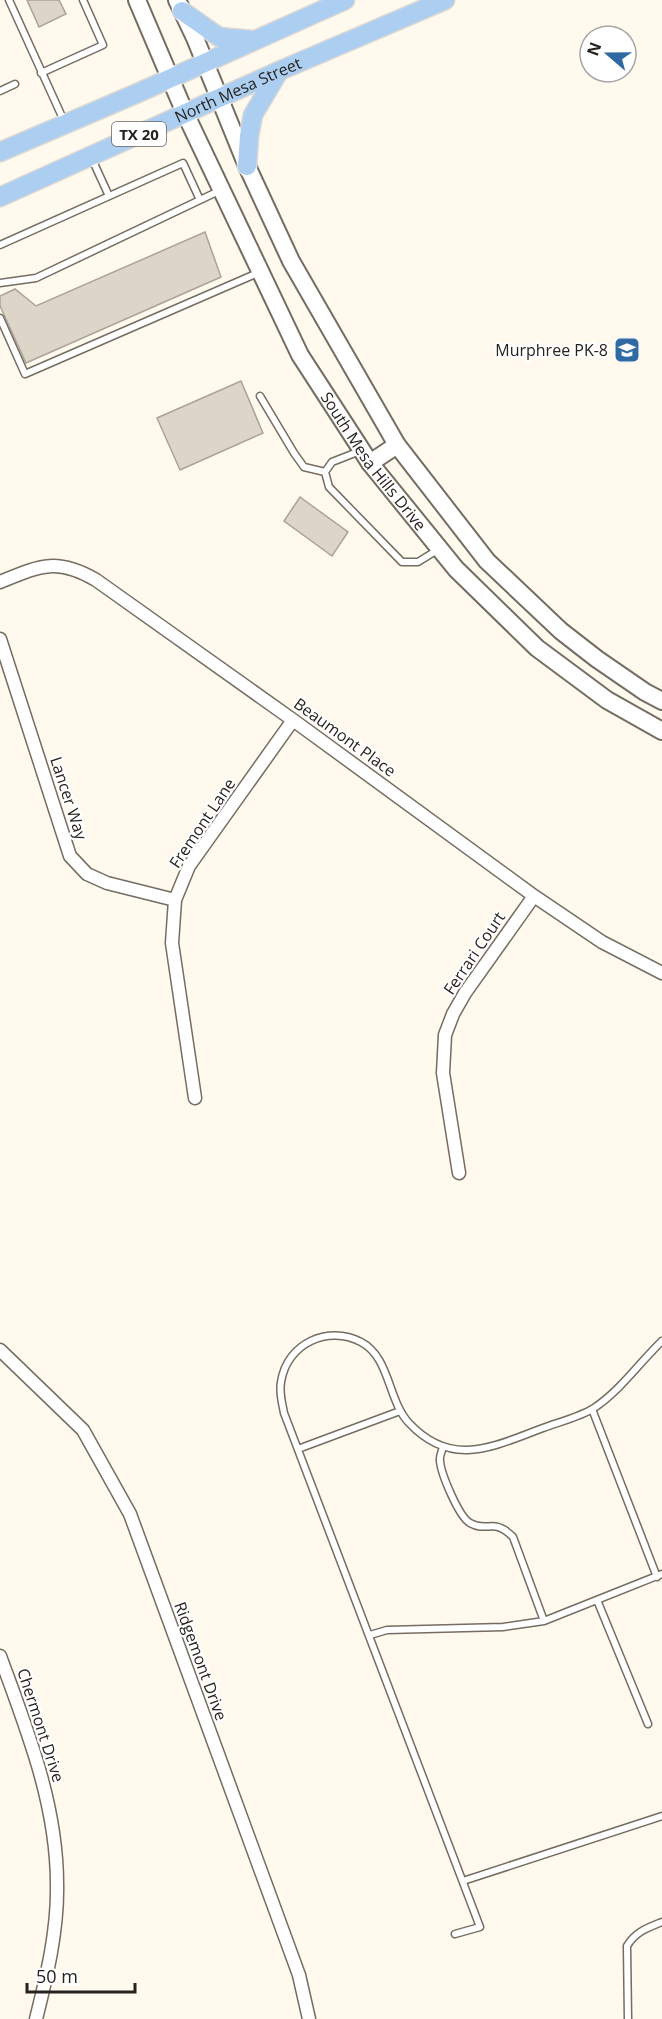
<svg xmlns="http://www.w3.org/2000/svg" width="662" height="2019" viewBox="0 0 662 2019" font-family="'Open Sans',sans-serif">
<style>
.building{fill:#dcd5c8;stroke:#aaa397;stroke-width:1.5}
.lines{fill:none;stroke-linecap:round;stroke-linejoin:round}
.lane-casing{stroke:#746d62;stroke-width:9}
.street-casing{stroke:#746d62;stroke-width:15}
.secondary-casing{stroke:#746d62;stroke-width:20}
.primary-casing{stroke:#d8d7d6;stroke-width:21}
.lane{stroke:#fff;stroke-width:6}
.street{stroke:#fff;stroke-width:12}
.secondary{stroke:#fff;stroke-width:16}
.primary{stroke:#accef1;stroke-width:18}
.labels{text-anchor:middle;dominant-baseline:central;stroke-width:4.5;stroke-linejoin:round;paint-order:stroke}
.shield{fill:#fff;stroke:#666562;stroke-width:1.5}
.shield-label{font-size:15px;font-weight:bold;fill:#25231e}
.street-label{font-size:16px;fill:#25231e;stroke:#fff}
.poi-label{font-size:16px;fill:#25231e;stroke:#fff;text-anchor:end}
</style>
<rect width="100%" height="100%" fill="#fff9ee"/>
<path class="building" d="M27 0H59L66 14 39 27Z
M205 232 221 277 26 363 0 306V296L15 289 36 306Z
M241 381 263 433 180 470 157 418Z
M300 497 348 532 332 556 284 521Z"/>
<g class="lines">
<g class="lane-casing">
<path id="lane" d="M9 0 64 121
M41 73 103 45 83 0
M0 91 15 84
M92 159 109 196
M0 245 183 163 200 200
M0 283 36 278 221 190
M0 318 25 374 260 272
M260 396 294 453 304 467 325 472
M360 451 332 462 325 472 329 487 402 562H418L439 549
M592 1409 657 1577
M443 1447C442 1451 439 1457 440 1461 441 1474 459 1517 470 1523 488 1533 493 1517 513 1537L544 1621
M298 1449 400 1411
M597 1600 648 1724
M370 1635 387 1630 503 1627 544 1621 662 1574
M463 1881 662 1816
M455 1934 480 1927 284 1413C282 1402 279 1393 281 1382 287 1343 328 1325 361 1342 390 1357 388 1401 409 1423 452 1469 494 1446 543 1428 559 1422 580 1417 594 1408 621 1390 639 1363 662 1341
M628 2019 627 1946C635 1932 647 1928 662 1922"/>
</g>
<g class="street-casing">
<path id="street" d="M0 582C39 566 56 557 96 580L293 720 534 896 602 942 662 973
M0 639 70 856 87 874 107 883 175 900
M195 1098 172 943 175 900 189 866 293 720
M459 1173 443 1073 445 1035 453 1014 465 993 534 896
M0 1350 83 1430 130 1514 299 1975 309 2019
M0 1656C27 1730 57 1804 57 1884 58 1930 47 1975 36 2019"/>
</g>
<g class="secondary-casing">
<g id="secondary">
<path id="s1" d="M137 0 185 113 300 355 370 463 456 569 537 648 607 700 662 731"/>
<path d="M177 0 195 38 247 166 291 261 397 445 487 561 561 631 597 659 645 692 662 701"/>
<path d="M370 463 397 445"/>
</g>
</g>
<g class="primary-casing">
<g id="primary">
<path d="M182 11 219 37 251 40"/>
<path d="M0 152 140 92 345 0"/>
<path d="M247 166 249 136 253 115 279 71"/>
<path id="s2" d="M0 197 279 71 445 0"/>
</g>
</g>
<use href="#lane" class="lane"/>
<use href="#street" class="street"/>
<use href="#secondary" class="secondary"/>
<use href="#primary" class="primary"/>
</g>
<defs>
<g id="school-square" transform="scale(1.35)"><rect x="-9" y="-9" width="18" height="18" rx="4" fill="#2f6ba2" stroke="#fff"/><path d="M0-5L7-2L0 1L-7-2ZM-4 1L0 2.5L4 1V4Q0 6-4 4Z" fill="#fff"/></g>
</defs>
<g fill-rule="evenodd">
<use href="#school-square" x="627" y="350"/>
</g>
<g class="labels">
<rect class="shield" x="112" y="122" width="54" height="24" rx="4.5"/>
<g class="shield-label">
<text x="139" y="134">TX 20</text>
</g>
<g class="street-label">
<text stroke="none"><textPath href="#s2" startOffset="261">North Mesa Street</textPath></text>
<text stroke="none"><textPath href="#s1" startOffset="520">South Mesa Hills Drive</textPath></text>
<text transform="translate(345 737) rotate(36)">Beaumont Place</text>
<text transform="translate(69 798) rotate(72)">Lancer Way</text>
<text transform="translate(202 823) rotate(-56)">Fremont Lane</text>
<text transform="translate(474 953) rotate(-56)">Ferrari Court</text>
<text transform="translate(201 1661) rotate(70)">Ridgemont Drive</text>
<text transform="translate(41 1725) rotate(72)">Chermont Drive</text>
</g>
<g class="poi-label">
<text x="608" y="350">Murphree PK-8</text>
</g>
</g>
<g transform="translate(608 54) rotate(290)"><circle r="28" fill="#ffffff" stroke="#a8a7a5" stroke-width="1.5"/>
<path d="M0-4.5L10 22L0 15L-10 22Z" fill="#2f6ba2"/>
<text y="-9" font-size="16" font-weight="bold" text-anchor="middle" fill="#25231e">N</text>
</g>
<path d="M27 1983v9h108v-9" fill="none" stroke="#25231e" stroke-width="3"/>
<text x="36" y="1983" font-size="18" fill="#25231e" stroke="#ffffff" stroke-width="4.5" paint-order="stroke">50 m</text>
</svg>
